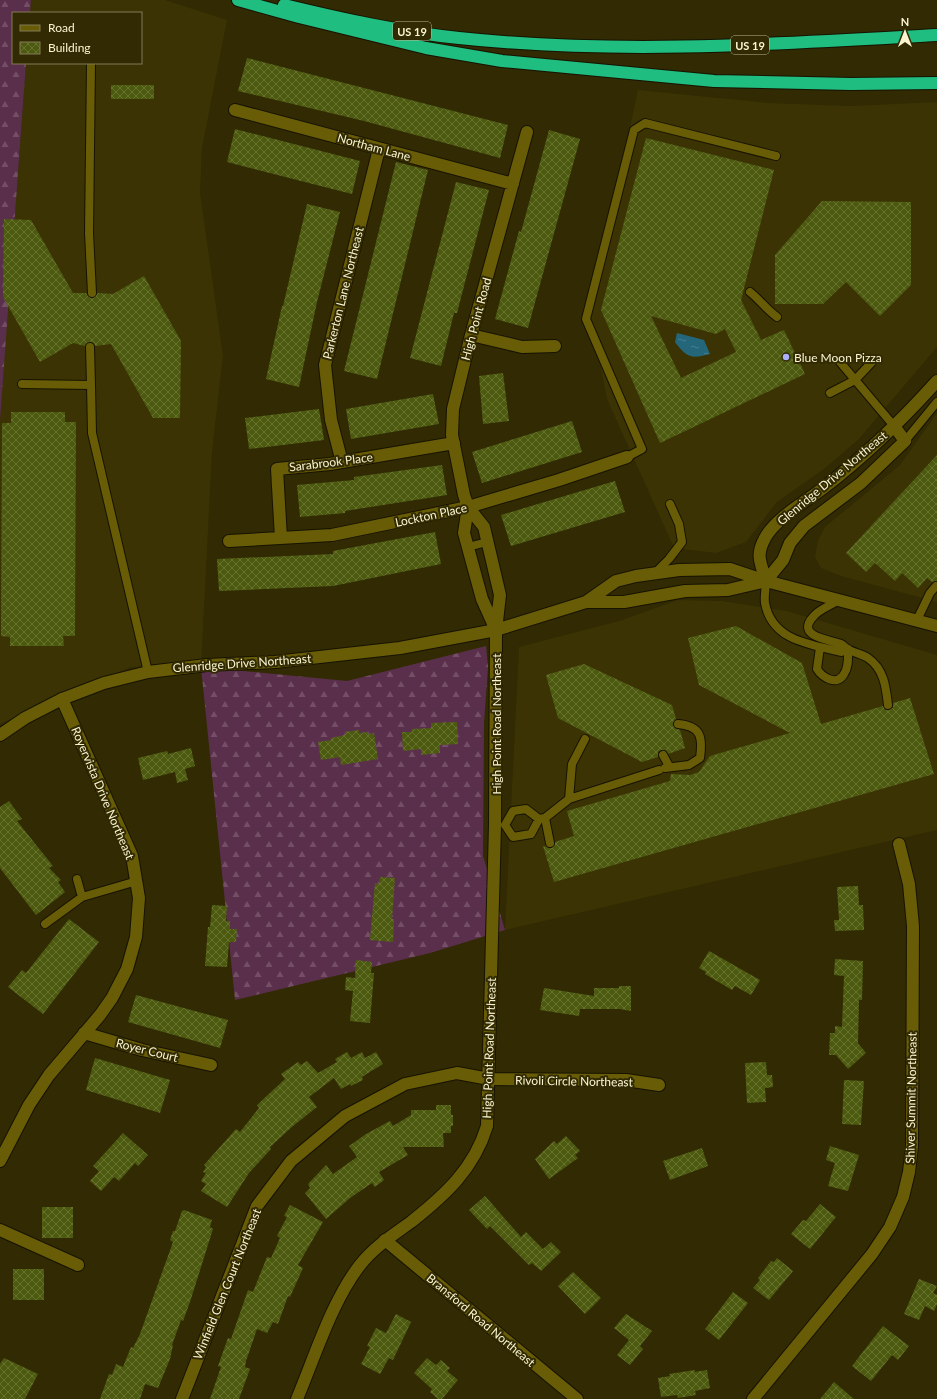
<svg xmlns="http://www.w3.org/2000/svg" width="937" height="1399" viewBox="0 0 937 1399" font-family="Lato,sans-serif">
<style>
.built{fill:#3b3304}
.forest{fill:url(#forest-firs)}
.water{fill:url(#water-ripples)}
.building{fill:url(#building-cross-hatch);fill-rule:evenodd}
.lines{fill:none;stroke-linecap:round;stroke-linejoin:round}
.service-casing{stroke:#171300;stroke-width:10}
.minor-casing{stroke:#171300;stroke-width:14}
.tertiary-casing{stroke:#171300;stroke-width:14}
.secondary-casing{stroke:#171300;stroke-width:14}
.motorway-casing{stroke:#171300;stroke-width:14}
.service{stroke:#685c06;stroke-width:8}
.minor{stroke:#685c06;stroke-width:12}
.tertiary{stroke:#685c06;stroke-width:12}
.secondary{stroke:#685c06;stroke-width:12}
.motorway{stroke:#1fbd80;stroke-width:12}
.poi-dot{fill:#aab0fb;stroke:#312a02;stroke-width:1.5}
.labels{text-anchor:middle;dominant-baseline:central;stroke-width:4;stroke-linejoin:round;paint-order:stroke}
.shield{fill:#312a02;stroke:#beb892;stroke-width:1}
.shield-label{font-size:11px;font-weight:bold;fill:#faf5d0}
.street-label{font-size:12px;fill:#faf5d0;stroke:#312a02}
.poi-label{font-size:12px;fill:#faf5d0;stroke:#312a02;text-anchor:start}
</style>
<defs>
<pattern id="forest-firs" width="22" height="20" patternUnits="userSpaceOnUse"><rect width="22" height="20" fill="#5a2f4c"/><path d="M5 1l3.5 6h-7zM16 11l3.5 6h-7z" fill="#734e65"/></pattern>
<pattern id="water-ripples" width="26" height="14" patternUnits="userSpaceOnUse"><rect width="26" height="14" fill="#24677b"/><path d="M2 4q2-2 4 0t4 0M15 11q2-2 4 0t4 0" fill="none" stroke="#457d8d"/></pattern>
<pattern id="building-cross-hatch" width="8" height="8" patternUnits="userSpaceOnUse"><rect width="8" height="8" fill="#4c5a0f"/><path d="M0 0l8 8M0 8l8-8" fill="none" stroke="#677231"/></pattern>
</defs>
<rect width="100%" height="100%" fill="#312a02"/>
<path class="built" d="M31 0H165L227 20 202 148 200 192 223 356 212 452 201 666 131 667 0 724V421L26 63H141V13H30Z
M638 90 768 103 850 106 937 102V347L858 440 824 469 777 502 746 542 716 553 674 548 607 399 590 313Z
M937 413V602L841 576 821 568 815 557 818 540 825 527 900 465Z
M678 600 722 601 787 611 937 655V830L505 930 519 647 619 621Z"/>
<path class="forest" d="M0 0H31L30 13H13V63H26L0 421Z
M486 646 488 667 484 723 483 856 505 930 430 953 235 1000 201 667 347 681Z"/>
<path class="water" d="M677 333 704 340 710 354C691 359 687 358 675 342Z"/>
<path class="building" d="M247 58 508 125 500 158 364 121 238 91Z
M111 85H154V99H111Z
M235 129 360 161 352 194 227 162Z
M549 130 580 139 528 328 495 319 519 231 521 232Z
M646 138 774 170 741 300 761 340 784 330 805 374 660 443 601 310ZM651 316 716 334 725 329 736 352 681 378Z
M396 162 428 170 377 379 344 371Z
M456 182 489 190 457 313H454L441 366 410 358Z
M822 201 911 202V285L880 316 846 282 823 304H775V255Z
M307 204 340 212 317 302 299 387 266 379 282 306H283Z
M4 219 31 220 73 293H86L88 296 92 298 95 297 97 293 113 294 144 276 181 341 180 418H153L111 344 95 346 90 342 85 346 73 343 40 362 3 297Z
M503 373 509 421 483 424 479 376Z
M433 394 439 424 351 439 346 409Z
M319 409 324 440 249 449 245 418Z
M11 412H65V422H76L75 636H63L64 646H10V637L1 636 2 423H11Z
M572 421 582 452 482 483 472 452Z
M937 455V581L932 582 927 578 918 588 902 573 895 581 875 563 866 572 846 553Z
M442 465 447 495 345 511V513L300 517 297 485 354 480V477Z
M615 481 625 512 511 546 501 515Z
M435 532 441 564 333 586 219 591 217 559 333 554V551Z
M736 626 802 663 821 724 883 706 885 710H889L893 708V703L910 698 934 774 554 882 543 846 551 848 555 845V842L574 836 567 811 670 781 671 774 690 775 699 772 710 756 790 733 699 685 688 638Z
M584 664 672 705 676 719 674 721 673 726 680 730 685 748 668 754 666 750H661L658 752V757L642 762 558 718 546 675Z
M457 722 458 744 440 745V753L421 755V749L403 751 402 732H412V729L431 728V723Z
M359 730V733L367 732 368 734 374 733 378 759 341 765 340 757 321 760 318 742 331 740V738L345 735V732Z
M191 748 195 766 185 769 188 780 177 783 175 772 143 780 138 758 167 751 168 754Z
M9 801 22 819 17 821 53 866 49 868 61 880 58 882 65 892 36 915 0 868V807Z
M380 877 395 878 392 919H394L393 942 370 940 375 883 379 884Z
M858 886 859 905H863L864 930 835 931 834 920H839L837 887Z
M212 905 227 906 226 921H230V929H237L236 942H229L227 967 205 966 208 927H210Z
M69 919 99 942 43 1014 8 987 22 970 26 973Z
M709 951 760 980 751 995 735 986 732 990 705 974 706 972 699 968Z
M835 959 863 961 862 1000H859L858 1043 866 1053 848 1069 836 1055H829L830 1033H835V1026L842 1027 844 976 834 975Z
M356 960 372 962 371 973H374L370 1023 350 1021 353 991 345 990 346 977 355 978Z
M619 986H631V1011L620 1009H580L579 1016 540 1010 544 988 594 996V988H619Z
M136 995 228 1020 220 1048 128 1022Z
M347 1052 351 1058 362 1052 365 1058 376 1052 383 1064 368 1073 362 1077 363 1080 351 1086 350 1084 341 1089 334 1078 309 1097 317 1107 293 1126 270 1147 271 1149 249 1173 227 1207 201 1191 206 1184 201 1181 206 1173 203 1172 206 1167 204 1165 236 1129 240 1132 259 1108 257 1105 285 1079 281 1074 298 1062 301 1065 307 1061 318 1073 337 1062 335 1059Z
M95 1058 170 1080 160 1113 86 1090Z
M766 1062 767 1075H772L773 1087 765 1088 766 1102 747 1103 745 1063Z
M844 1080 864 1081 861 1125 842 1124Z
M436 1105H451V1115H453V1126H451V1133H443L444 1147H403L408 1155 379 1172 384 1180 375 1187 372 1183 350 1198 326 1219 305 1193 310 1188 308 1184 326 1165 333 1174 357 1157 349 1146 366 1134 390 1121 393 1126 411 1115V1110H436Z
M123 1133 148 1155 138 1166 135 1163 119 1181 114 1177 101 1191 90 1181 99 1171 93 1166Z
M566 1136 580 1151 575 1155 578 1158 549 1179 535 1159 554 1141 557 1144Z
M830 1146 859 1155 848 1191 828 1186 835 1163 826 1160Z
M702 1148 708 1166 670 1180 663 1161Z
M485 1196 521 1237 526 1232 543 1249 551 1242 561 1252 541 1271 532 1263 529 1265 490 1226 487 1229 469 1210Z
M820 1204 836 1217 810 1249 791 1234 803 1220 806 1221Z
M290 1205 323 1222 298 1265 303 1268 290 1297 288 1296 278 1324 273 1322 267 1333 257 1329 246 1361 245 1367 250 1369 239 1399H210L221 1367 218 1366 228 1338 231 1339 248 1290 253 1292 267 1257 271 1258 280 1238 277 1236 287 1217 284 1216Z
M42 1207H73V1238H42Z
M184 1210 212 1220 210 1227 213 1229 190 1302 183 1321 181 1320 172 1345H173L170 1359 158 1388 145 1384 140 1399H100L109 1374 112 1375 116 1364 123 1367 131 1347 133 1348 140 1334 173 1242 170 1240 173 1231H175L182 1211Z
M777 1258 793 1271 769 1300 753 1288 760 1280 758 1278 771 1261 774 1262Z
M13 1269H44V1300H13Z
M573 1272 601 1298 585 1314 558 1286Z
M919 1279 937 1286 933 1293 937 1295V1304L934 1311 925 1306 919 1320 904 1314Z
M733 1292 748 1303 719 1340 705 1329Z
M396 1314 411 1322 393 1360 389 1358 380 1374 361 1364 370 1347 367 1346 376 1328 386 1333Z
M626 1314 652 1331 640 1346 643 1349 630 1365 617 1355 629 1340 614 1328Z
M883 1326 909 1346 898 1360 892 1355 871 1381 852 1366Z
M4 1358 38 1374 25 1399H0V1364Z
M427 1358 436 1365 441 1360 450 1368 447 1371 458 1380 442 1399H438L430 1392 432 1389 414 1373Z
M695 1370V1372L707 1370 710 1388 695 1391 696 1395 678 1398 677 1395 661 1397 658 1378 670 1376 669 1374Z
M834 1382 854 1399H820Z"/>
<g class="lines">
<g class="service-casing">
<path id="service" d="M91 64 89 233 92 293
M750 292C760 300 766 309 777 317
M90 347 91 385
M840 362 894 426
M22 384 91 385 92 433 148 672
M830 393 855 380 872 362
M905 441 937 402
M627 457 642 449 586 319 634 130 645 123 776 156
M468 547 487 542
M656 572 669 559 682 542 679 524 670 504
M766 581C766 588 764 596 765 603 772 641 810 644 841 652L848 649
M839 600C830 606 819 609 813 617 795 637 831 640 841 644 844 645 845 648 848 649 854 653 862 654 868 658 884 669 886 687 888 705
M917 620 930 593 936 586
M820 647 817 669C822 677 837 687 844 674 849 667 848 657 848 649
M663 755 669 766
M665 768 689 765 700 758C703 737 701 726 678 724
M569 799 659 770
M545 818 550 843
M505 825 513 837 531 834 539 819 545 818 569 799 572 764 585 739
M505 825 513 811 526 809 539 819
M77 879 82 897
M45 924 82 897 137 881"/>
</g>
<g class="minor-casing">
<path id="minor" d="M235 110 513 184
M471 335 522 347 555 346
M342 462 331 420 325 365 379 149
M468 507 464 533 482 599 496 630
M281 538 277 469 330 464 454 443
M229 541 332 535 468 507 559 480 627 457
M496 630 500 595 484 527 468 507 464 495 452 435 453 409 471 335 527 132
M84 1033 142 1050 211 1065
M0 1161 29 1105 49 1075 100 1015 112 998 127 969 136 937 139 898 132 856 62 699
M0 1230 78 1265
M385 1240 577 1399
M182 1399 257 1206 291 1161 345 1116 405 1084 457 1073 489 1079 626 1080 659 1085
M753 1399 872 1254 890 1227 903 1197 909 1172 912 1146 913 926 909 884 899 844"/>
</g>
<g class="tertiary-casing">
<path id="tertiary" d="M297 1399C315 1356 332 1301 360 1265 374 1247 393 1235 411 1222 445 1195 474 1169 487 1126L495 825 496 630"/>
</g>
<g class="secondary-casing">
<path id="secondary" d="M766 581C761 563 755 556 765 538 775 519 805 502 822 489 864 457 902 420 937 381
M766 581 783 560 790 543 804 526 861 483 905 441 894 426
M586 602 616 581 636 576 679 570 730 569 766 581 937 626
M0 735 25 718 62 699 104 683 148 672 207 665 275 662 400 648 496 630 586 602H624L685 591 728 590 766 581"/>
</g>
<g class="motorway-casing">
<path id="motorway" d="M238 0 299 17 426 48 502 61 714 81 851 84 937 83
M284 5C342 19 400 32 459 38 618 55 778 44 937 35"/>
</g>
<use href="#service" class="service"/>
<use href="#minor" class="minor"/>
<use href="#tertiary" class="tertiary"/>
<use href="#secondary" class="secondary"/>
<use href="#motorway" class="motorway"/>
</g>
<circle class="poi-dot" cx="786" cy="357" r="4"/>
<g class="labels">
<g class="shield">
<rect x="393" y="22" width="38" height="18" rx="3"/>
<rect x="731" y="36" width="38" height="18" rx="3"/>
</g>
<g class="shield-label">
<text x="412" y="31">US 19</text>
<text x="750" y="45">US 19</text>
</g>
<g class="street-label">
<text transform="translate(374 147) rotate(15)">Northam Lane</text>
<text transform="translate(343 293) rotate(-76)">Parkerton Lane Northeast</text>
<text transform="translate(476 319) rotate(-75)">High Point Road</text>
<text transform="translate(331 462) rotate(-7)">Sarabrook Place</text>
<text transform="translate(832 478) rotate(-40)">Glenridge Drive Northeast</text>
<text transform="translate(431 515) rotate(-12)">Lockton Place</text>
<text transform="translate(242 663) rotate(-4)">Glenridge Drive Northeast</text>
<text transform="translate(496 724) rotate(-90)">High Point Road Northeast</text>
<text transform="translate(103 793) rotate(67)">Royervista Drive Northeast</text>
<text transform="translate(489 1048) rotate(-88)">High Point Road Northeast</text>
<text transform="translate(147 1050) rotate(14)">Royer Court</text>
<text transform="translate(574 1081) rotate(1)">Rivoli Circle Northeast</text>
<text transform="translate(911 1098) rotate(-89)">Shiver Summit Northeast</text>
<text transform="translate(227 1284) rotate(-68)">Winfield Glen Court Northeast</text>
<text transform="translate(481 1320) rotate(40)">Bransford Road Northeast</text>
</g>
<g class="poi-label">
<text x="794" y="357">Blue Moon Pizza</text>
</g>
</g>
<rect x="12" y="12" width="130" height="52" fill="#312a02" stroke="#817b54"/>
<rect x="20" y="25" width="20" height="6" fill="#685c06" stroke="#817b54"/>
<text x="48" y="32" font-size="12" fill="#faf5d0">Road</text>
<rect x="20" y="42" width="20" height="12" fill="url(#building-cross-hatch)" stroke="#817b54"/>
<text x="48" y="52" font-size="12" fill="#faf5d0">Building</text>
<g transform="translate(905 32)" stroke="#312a02" stroke-width="3" paint-order="stroke">
<path d="M0-3L7 15L0 10L-7 15Z" fill="#faf5d0"/>
<text y="-6" font-size="11" font-weight="bold" text-anchor="middle" fill="#faf5d0">N</text>
</g>
</svg>
